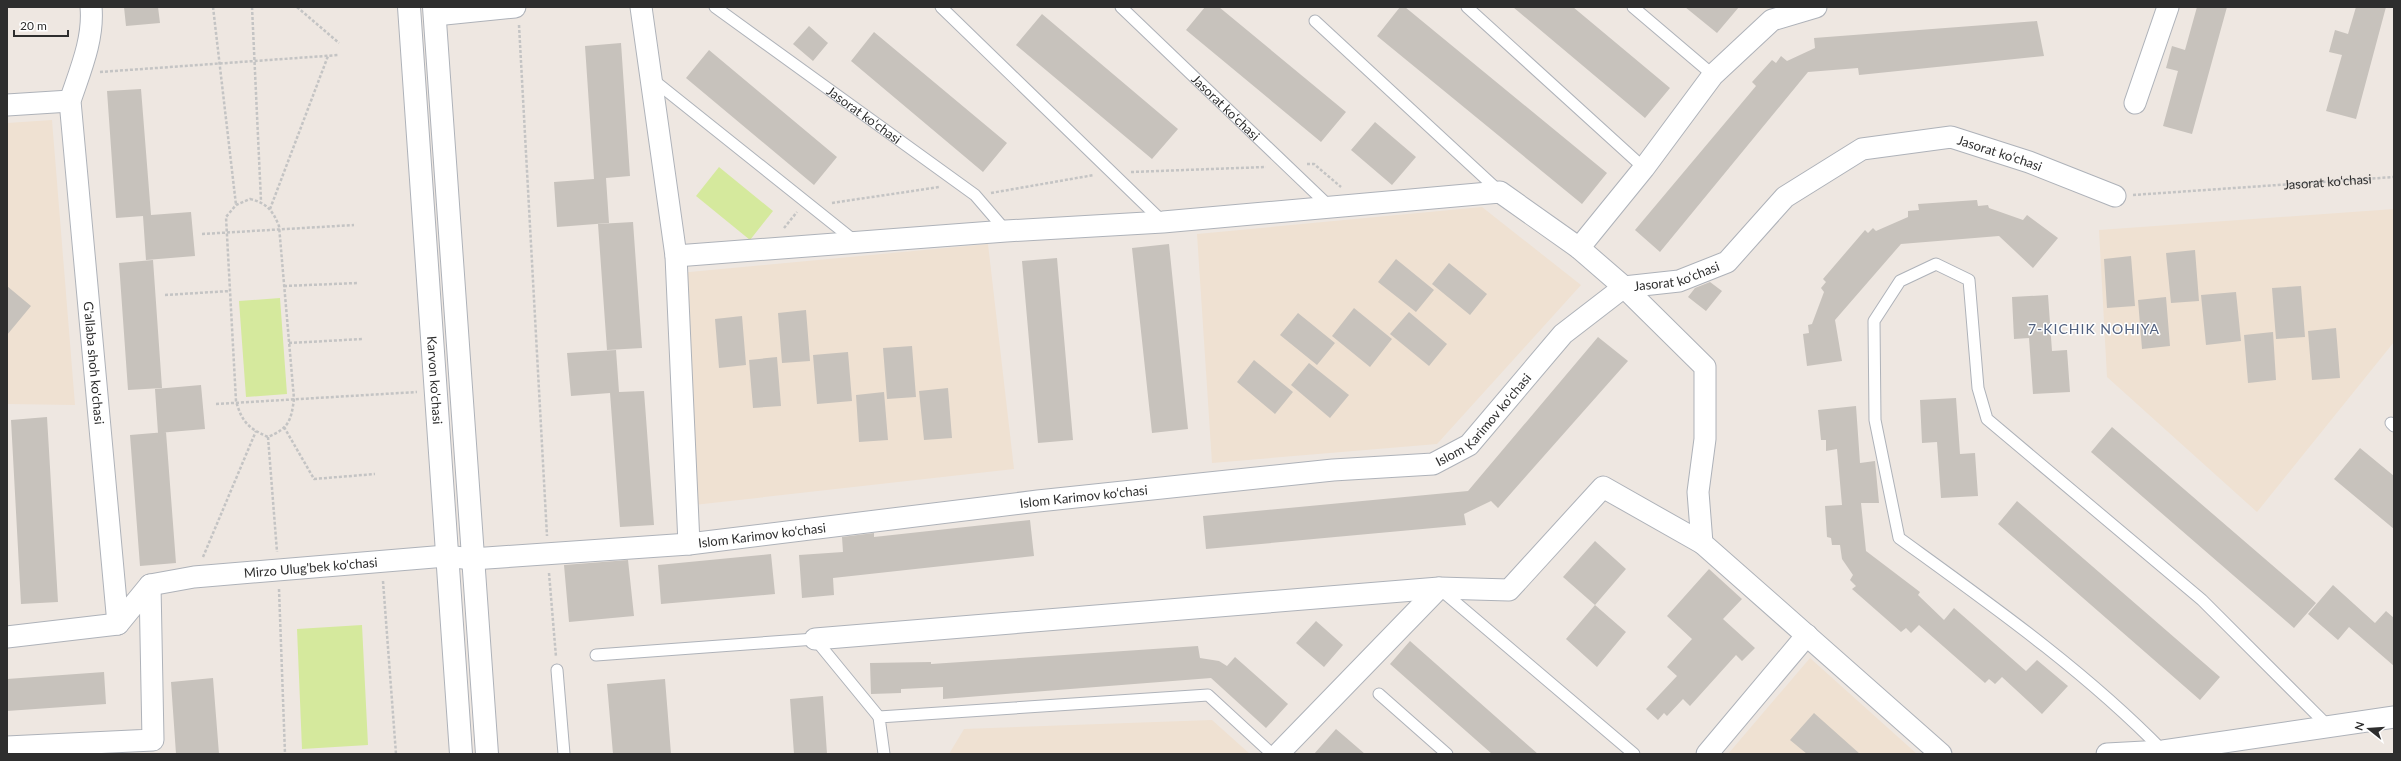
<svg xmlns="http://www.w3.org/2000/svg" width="2401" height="761" viewBox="0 0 2401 761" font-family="Lato,sans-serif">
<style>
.education{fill:#efe1d2}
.pitch{fill:#d5e99d}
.building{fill:#c7c2bc}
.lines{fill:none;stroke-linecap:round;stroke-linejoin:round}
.lane-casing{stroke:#aeb2b9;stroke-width:13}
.street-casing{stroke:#aeb2b9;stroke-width:23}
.secondary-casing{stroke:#aeb2b9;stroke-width:24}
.path{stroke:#c4c4c4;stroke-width:2.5;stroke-dasharray:3 2;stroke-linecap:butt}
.lane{stroke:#fff;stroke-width:11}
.street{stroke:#fff;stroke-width:21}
.secondary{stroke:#fff;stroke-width:22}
.labels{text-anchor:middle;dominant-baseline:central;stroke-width:3;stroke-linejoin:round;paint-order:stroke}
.street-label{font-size:13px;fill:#2e2e2e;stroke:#fff}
.neighbourhood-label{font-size:14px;letter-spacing:1px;fill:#4f5f7e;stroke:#fff}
</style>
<rect width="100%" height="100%" fill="#eee7e1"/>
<path class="education" d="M52 120 75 405 7 404V123Z
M1482 207 1581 285 1437 444 1212 463 1197 234Z
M2394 209V342L2257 512 2107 377 2099 230Z
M988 244 1014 469 694 505 679 273Z
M1810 658 1917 754H1728Z
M1212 720 1250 754H949L964 729Z"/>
<path class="pitch" d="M719 167 773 211 750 240 696 196Z
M280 298 287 394 246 397 239 301Z
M362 625 368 745 302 749 297 629Z"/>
<path class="building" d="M124 7H158L160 23 126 26Z
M1205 7H1219L1346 112 1321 142 1186 30Z
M1400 7H1405L1607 173 1582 204 1377 36Z
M1513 7H1573L1670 88 1645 118Z
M1685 7H1739L1717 33Z
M2197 7H2227L2192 134 2163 126 2178 71 2166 68 2172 46 2185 50Z
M2356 7H2386L2356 119 2326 111 2342 55 2329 52 2335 30 2348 34Z
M1042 14 1178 129 1152 159 1016 45Z
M2037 21 2044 56 1859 75 1858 68 1808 72 1660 252 1635 230 1756 86 1752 82 1772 60 1776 63 1781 56 1787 61 1815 48 1814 38Z
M809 26 828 43 813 61 793 44Z
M874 32 1007 143 983 172 851 61Z
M621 43 630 176 606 178 609 223 557 227 554 182 594 179 585 46Z
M709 50 837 157 814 185 686 78Z
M141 89 151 215 191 212 195 256 146 260 143 216 116 218 107 91Z
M1375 122 1416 157 1392 185 1351 150Z
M1977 200 1978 206 1988 205 1989 208 2023 220 2027 215 2058 238 2033 268 1999 236 1901 244 1835 320 1842 361 1807 366 1803 334 1809 333 1808 325 1812 324 1824 292 1821 288 1826 282 1823 279 1865 230 1868 233 1873 228 1876 231 1908 217V211L1919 210 1918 204Z
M633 222 642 348 607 350 598 224Z
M1169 244 1188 429 1152 433 1132 248Z
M2195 250 2199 301 2171 303 2166 253Z
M2131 256 2135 306 2107 308 2104 259Z
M1057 258 1073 440 1038 443 1022 261Z
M1396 259 1434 290 1416 312 1378 282Z
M153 260 162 388 128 390 119 263Z
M1449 263 1487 294 1470 315 1432 284Z
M1710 282 1722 291 1706 311 1688 297 1695 288Z
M7 286 31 306 7 335Z
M2301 286 2305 337 2276 339 2272 288Z
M2236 292 2241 341 2206 345 2201 295Z
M2048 295 2052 351 2067 350 2070 392 2033 394 2029 338 2014 339 2012 297Z
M2166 297 2170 346 2142 349 2138 300Z
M1354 308 1392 339 1370 367 1332 336Z
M806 310 810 361 782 363 778 313Z
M1409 312 1447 344 1429 366 1390 334Z
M1298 313 1335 343 1317 365 1280 335Z
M742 316 746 365 719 368 715 319Z
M2336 328 2340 378 2312 380 2308 331Z
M2273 332 2276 380 2248 383 2244 335Z
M1598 337 1628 361 1498 508 1491 501 1464 514 1466 525 1206 549 1203 516 1468 491Z
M912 346 916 397 887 399 883 348Z
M616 350 619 392 644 391 654 525 620 527 610 393 571 396 567 353Z
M848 352 852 401 817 404 813 355Z
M777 357 781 406 753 408 749 360Z
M1254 360 1293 392 1275 414 1237 382Z
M1309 363 1349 395 1330 418 1291 385Z
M201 385 205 429 158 433 155 389Z
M948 388 952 438 924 440 919 391Z
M884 392 888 440 859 442 856 395Z
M1956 398 1960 454 1975 453 1978 496 1941 498 1937 442 1922 443 1920 400Z
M1856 406 1860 463 1875 461 1879 503H1861L1866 551 1920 592 1918 595 1944 620 1954 608 2026 671 2037 660 2068 686 2042 714 2002 677 1995 684 1989 679 1985 683 1919 625 1911 633 1906 628 1901 632 1852 589 1856 586 1850 580 1853 575 1842 559 1840 545H1832L1831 538 1827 537 1825 506 1842 505 1837 449 1826 451V440H1821L1818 410Z
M47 417 58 602 21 604 11 420Z
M2112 427 2316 603 2294 628 2091 452Z
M166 432 176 563 140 566 130 435Z
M2360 448 2394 476V529L2334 479Z
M2017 501 2220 677 2200 700 1998 524Z
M1030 520 1034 556 833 578 834 595 802 598 799 555 843 552 842 537 874 533V537Z
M1595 541 1626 569 1595 605 1563 577Z
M771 554 775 594 661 604 658 565Z
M628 560 634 616 569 622 564 565Z
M1709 569 1742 599 1723 619 1755 648 1742 661 1736 655 1690 706 1683 699 1667 716 1664 713 1658 720 1646 709 1677 676 1667 667 1692 639 1667 616Z
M2333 585 2375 623 2386 611 2394 618V666L2349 627 2338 640 2308 614Z
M1595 605 1626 632 1597 667 1566 639Z
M1316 621 1343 645 1324 667 1296 643Z
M1410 641 1538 754H1492L1390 664Z
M1198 646 1200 658 1219 661 1227 666 1235 657 1288 704 1266 728 1211 678 943 699V687L901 689V693L871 694 870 663 931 662V664Z
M104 672 106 704 7 711V679Z
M213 678 219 754H176L171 682Z
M665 679 671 754H613L607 684Z
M823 696 827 754H794L790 699Z
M1814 713 1860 754H1807L1790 740Z
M1336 729 1365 754H1314Z"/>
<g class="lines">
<g class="lane-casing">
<g id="lane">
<path id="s2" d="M715 7 975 195 1006 231"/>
<path d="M941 7 1163 222"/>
<path id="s3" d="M1121 7 1330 207"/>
<path d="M1467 7 1644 168"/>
<path d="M1633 7 1713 75"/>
<path d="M1315 21 1500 192"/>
<path d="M652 79 856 242"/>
<path d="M2391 423 2394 426"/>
<path d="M1441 590 1634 754"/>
<path d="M596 655 815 639 879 717"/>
<path d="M557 670 564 754"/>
<path d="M1379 694 1447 754"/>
<path d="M2163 751C2084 670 1990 604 1899 538L1875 420 1874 321 1900 281 1936 264 1969 280 1978 388 1987 419 2202 600 2329 727"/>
<path d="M884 754 879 717 1208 695 1272 754"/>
</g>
</g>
<g class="street-casing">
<g id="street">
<path id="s4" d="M91 7C94 39 80 71 70 101L118 624"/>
<path d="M641 7 676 256 689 544"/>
<path d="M435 15 515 7"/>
<path d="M2135 103 2168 7"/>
<path d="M7 105 70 101"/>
<path d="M1579 248 1644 168 1713 75 1772 20 1816 7"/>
<path d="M676 256 1006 231 1163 222 1500 192 1579 248 1624 287 1705 367V439L1698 492 1702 543 1941 754"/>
<path id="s5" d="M7 637 118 624 150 585 194 577 446 556 472 559 689 544 1038 501 1333 470 1433 464 1469 445 1563 334 1624 287 1679 281 1727 262 1785 197 1862 149 1951 137 2029 162 2115 196"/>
<path d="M815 639 1439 588 1509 590 1603 487 1702 543"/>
<path d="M7 747 153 740 150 585"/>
<path d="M1278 754 1439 588"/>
<path d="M1707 754 1807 635"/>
<path d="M2107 754 2163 751 2394 717"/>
</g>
</g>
<g class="secondary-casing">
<g id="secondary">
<path id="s6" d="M409 7 461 754"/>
<path d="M434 7 487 754"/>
</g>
</g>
<g class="path">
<path d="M213 7 236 205"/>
<path d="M252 7 261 201"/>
<path d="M297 7 339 43"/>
<path d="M519 25 547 536"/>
<path d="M100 72 339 55"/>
<path d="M1307 164H1314L1341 187"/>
<path d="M1131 172 1266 167"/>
<path d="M991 193 1094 175"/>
<path id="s1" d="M2133 195 2394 177"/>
<path d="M250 199C267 203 273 211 279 226L294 399C291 421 289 428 268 437 248 428 242 422 236 401L226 217 236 205Z"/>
<path d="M832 203 939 187"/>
<path d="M270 209 328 56"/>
<path d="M784 228 797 212"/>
<path d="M202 234 354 225"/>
<path d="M284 286 358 283"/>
<path d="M165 295 230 291"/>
<path d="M289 343 363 339"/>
<path d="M216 404 417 392"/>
<path d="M284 427 314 479 375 474"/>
<path d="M268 437 277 552"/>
<path d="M203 557 256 431"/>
<path d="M549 573 556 657"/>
<path d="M383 581 396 754"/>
<path d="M279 589 285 754"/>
</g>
<use href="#lane" class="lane"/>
<use href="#street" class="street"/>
<use href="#secondary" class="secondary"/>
</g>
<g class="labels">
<g class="street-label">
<text stroke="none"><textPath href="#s3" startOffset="145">Jasorat ko‘chasi</textPath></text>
<text stroke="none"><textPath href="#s2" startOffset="184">Jasorat ko‘chasi</textPath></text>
<text stroke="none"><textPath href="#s5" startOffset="2141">Jasorat ko‘chasi</textPath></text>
<text stroke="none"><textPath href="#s1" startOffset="195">Jasorat ko‘chasi</textPath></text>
<text stroke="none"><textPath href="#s5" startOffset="1769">Jasorat ko‘chasi</textPath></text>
<text stroke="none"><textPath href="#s4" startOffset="360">G'allaba shoh ko'chasi</textPath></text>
<text stroke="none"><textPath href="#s6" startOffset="374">Karvon ko'chasi</textPath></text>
<text stroke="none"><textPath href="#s5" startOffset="1520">Islom Karimov ko‘chasi</textPath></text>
<text stroke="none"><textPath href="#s5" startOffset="1101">Islom Karimov ko‘chasi</textPath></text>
<text stroke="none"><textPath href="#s5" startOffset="777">Islom Karimov ko‘chasi</textPath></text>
<text stroke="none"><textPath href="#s5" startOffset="324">Mirzo Ulug'bek ko'chasi</textPath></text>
</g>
<g class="neighbourhood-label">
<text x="2094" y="328">7-KICHIK NOHIYA</text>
</g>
</g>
<rect width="2401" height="761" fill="none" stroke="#2e2e2e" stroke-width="16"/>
<g transform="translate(2369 729) rotate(287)" stroke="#ffffff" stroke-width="3" paint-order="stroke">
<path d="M0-3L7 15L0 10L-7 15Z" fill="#2e2e2e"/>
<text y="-6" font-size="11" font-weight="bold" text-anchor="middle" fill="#2e2e2e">N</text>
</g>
<path d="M14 30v6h54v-6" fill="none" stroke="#2e2e2e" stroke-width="2"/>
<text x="20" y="30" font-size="12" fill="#2e2e2e" stroke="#ffffff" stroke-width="3" paint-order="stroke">20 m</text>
</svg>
